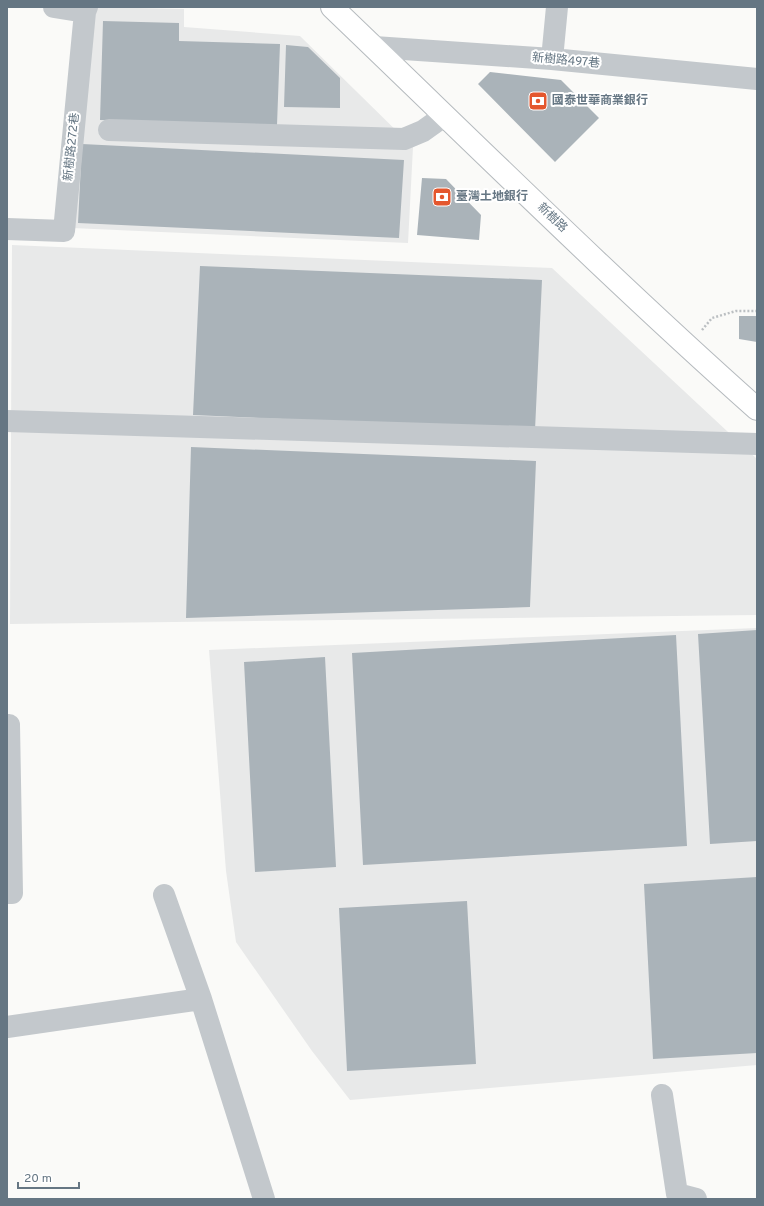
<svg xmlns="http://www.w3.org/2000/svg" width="764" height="1206" viewBox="0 0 764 1206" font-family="Overpass,'Noto Sans TC',sans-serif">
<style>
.built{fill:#e8e9e9}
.building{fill:#aab3b9}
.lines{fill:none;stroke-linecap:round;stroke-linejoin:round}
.major-casing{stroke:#b5babe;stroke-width:24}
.path{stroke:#bbbfc2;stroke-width:2.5;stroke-dasharray:2 2;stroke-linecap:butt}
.minor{stroke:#c3c8cc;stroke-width:22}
.major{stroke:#fff;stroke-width:22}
.labels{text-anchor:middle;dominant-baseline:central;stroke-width:4;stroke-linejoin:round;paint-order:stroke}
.street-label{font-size:12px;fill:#657683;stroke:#fff}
.poi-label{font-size:12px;font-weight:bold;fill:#657683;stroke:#fff;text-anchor:start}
</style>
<rect width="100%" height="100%" fill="#fafaf8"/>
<path class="built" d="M91 7 184 9V27L300 36 413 147 408 243 72 228Z
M12 245 552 268 757 459V615L10 624Z
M757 628V1065L350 1100 312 1051 236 942 226 871 209 650Z"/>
<path class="building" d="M103 21 179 23V41L280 44 277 125 100 120Z
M286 45 308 47 340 78V108L284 107Z
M490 72 561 80 599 118 555 162 478 84Z
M82 144 404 160 399 238 78 223Z
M422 178 446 179 481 215 479 240 417 235Z
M200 266 542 280 535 430 193 415Z
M739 316H757V342L739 339Z
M191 447 536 461 530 607 186 618Z
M757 630V841L710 844 698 634Z
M676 635 687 846 363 865 352 653Z
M325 657 336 867 255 872 244 662Z
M757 877V1053L653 1059 644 884Z
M467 901 476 1064 347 1071 339 908Z"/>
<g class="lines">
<g class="major-casing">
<path id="major" d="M332 7C473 142 611 279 757 409"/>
</g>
<path class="path" d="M702 330 712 318 736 311H757"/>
<path class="minor" d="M54 7 85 12
M374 47 552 59 757 79
M552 59 557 7
M109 130 404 139 423 131 444 116
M7 229 64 231 85 12 87 7
M7 421 757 444
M7 893H12L9 725
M164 895 201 999
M7 1027 201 999 264 1199
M662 1095 677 1194 696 1199"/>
<use href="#major" class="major"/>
</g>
<defs>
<g id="bank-square" transform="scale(1)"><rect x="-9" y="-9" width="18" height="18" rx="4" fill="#e4572e" stroke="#fff"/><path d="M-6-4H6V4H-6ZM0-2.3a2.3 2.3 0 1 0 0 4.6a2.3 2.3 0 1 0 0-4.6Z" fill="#fff"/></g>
</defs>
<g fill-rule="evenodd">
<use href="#bank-square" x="538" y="101"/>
<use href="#bank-square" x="442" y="197"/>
</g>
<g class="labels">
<g class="street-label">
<text transform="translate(566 61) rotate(5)">新樹路497巷</text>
<text transform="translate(72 147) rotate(-84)">新樹路272巷</text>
<text transform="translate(552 218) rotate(44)">新樹路</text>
</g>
<g class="poi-label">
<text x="552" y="101">國泰世華商業銀行</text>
<text x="456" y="197">臺灣土地銀行</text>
</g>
</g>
<rect width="764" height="1206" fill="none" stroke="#657683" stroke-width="16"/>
<path d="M18 1182v6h61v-6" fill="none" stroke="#657683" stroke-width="2"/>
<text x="24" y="1182" font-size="12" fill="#657683" stroke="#ffffff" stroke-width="3" paint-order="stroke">20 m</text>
</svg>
